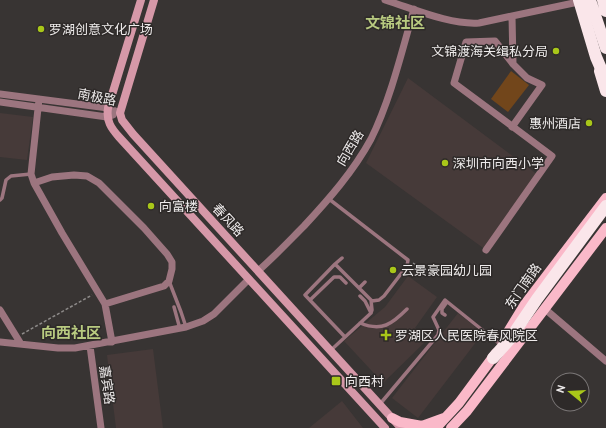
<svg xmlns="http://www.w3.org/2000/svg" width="606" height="428" viewBox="0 0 606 428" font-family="'PT Sans','Noto Sans SC',sans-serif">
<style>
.built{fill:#463a39}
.green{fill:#72461b}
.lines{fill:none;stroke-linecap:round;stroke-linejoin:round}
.path{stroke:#8d8a89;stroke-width:1.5;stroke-dasharray:3 2;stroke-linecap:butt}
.lane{stroke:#9c757f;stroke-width:3.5}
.street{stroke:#9c757f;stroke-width:7}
.secondary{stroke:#d698a8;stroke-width:8}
.primary{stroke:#fab9c9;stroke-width:10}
.highway{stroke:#fae6ea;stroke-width:12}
.highway-bridge{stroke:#fae6ea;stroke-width:12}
.poi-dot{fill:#a9c719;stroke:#2e2a29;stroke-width:1.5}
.labels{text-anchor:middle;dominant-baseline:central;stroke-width:3;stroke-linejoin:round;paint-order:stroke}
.poi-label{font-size:13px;fill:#eeebeb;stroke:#2e2a29;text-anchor:start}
.street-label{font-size:13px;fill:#eeebeb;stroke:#2e2a29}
.quarter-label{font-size:15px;font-weight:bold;fill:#b8ca80;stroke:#2e2a29}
</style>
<rect width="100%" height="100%" fill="#383433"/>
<path class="built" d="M408 78 538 175 486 250 366 163Z
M0 113 33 117 27 160 0 157Z
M408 276 437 297 415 328 426 341 383 383 344 341 385 307Z
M458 313 483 333 418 418 392 398Z
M153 349 163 428H116L107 355Z
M342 401 363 428H309Z"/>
<path class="green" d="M511 71 529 85 508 112 491 99Z"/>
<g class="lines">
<path class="path" d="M413 263 419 267V273
M22 334 92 295"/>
<path class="lane" d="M329 199 408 260 407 266 384 296 379 300 372 301
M0 200 2 198 6 180 11 176 31 174
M335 264 342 258
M169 281 181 312 186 327
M359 288 365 282
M360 296 365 301 371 313
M310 300 334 277H340L346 283
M174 307 180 329
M445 315 442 313V309L447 302
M360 323C382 332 392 324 407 309
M330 351 371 313 372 310 371 300 335 264 305 295 345 337
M380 404 438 335 439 330 433 317 445 300 501 345"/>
<path class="street" d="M385 0C414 9 450 25 479 23L583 1
M512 16 513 64
M0 94 108 108 120 113
M39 99 31 174 34 183 62 233 105 304 112 342
M0 102 107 117 113 115
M34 183 52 177 74 175 87 176 99 183 144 228 167 254 172 262V269L169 281 164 286 105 304
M486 250 552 156 454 83 466 42 495 41 513 64 527 78 542 85 512 127
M258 271C274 257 289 241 304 226 329 199 353 172 371 139 390 101 402 51 414 9
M545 309 606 361
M0 310 21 344
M0 342 58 348H75L186 327 203 321 214 314 249 279
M90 346 101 428"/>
<path class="secondary" d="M141 0 108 108C106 121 111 128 119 137L385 428
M154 0 120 113 122 120 133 134 401 428"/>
<path class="primary" d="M506 335 525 304 606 198
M392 418 400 422 422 426 444 418
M436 428 459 403 496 353
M451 428 467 411 606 228"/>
<path class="highway" d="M590 0 606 48
M603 0 606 11
M600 71 606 91
M493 358 510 339 537 299 606 206"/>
<path class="highway-bridge" d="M579 0 596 57 606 80"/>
</g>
<g class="poi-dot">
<circle cx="41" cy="29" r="4"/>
<circle cx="556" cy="51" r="4"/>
<circle cx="589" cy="123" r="4"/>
<circle cx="445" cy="163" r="4"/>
<circle cx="151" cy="206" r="4"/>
<circle cx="393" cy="270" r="4"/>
<path d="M384 329h4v4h4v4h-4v4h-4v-4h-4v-4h4z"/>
<rect x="331" y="376" width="10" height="10" rx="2"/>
</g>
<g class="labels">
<g class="poi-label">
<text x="49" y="29">罗湖创意文化广场</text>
<text x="548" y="51" text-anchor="end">文锦渡海关缉私分局</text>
<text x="581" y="123" text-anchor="end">惠州酒店</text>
<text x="453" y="163">深圳市向西小学</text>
<text x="159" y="206">向富楼</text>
<text x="401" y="270">云景豪园幼儿园</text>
<text x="395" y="335">罗湖区人民医院春风院区</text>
<text x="345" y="381">向西村</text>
</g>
<g class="street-label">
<text transform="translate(97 97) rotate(11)">南极路</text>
<text transform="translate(350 148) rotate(-59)">向西路</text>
<text transform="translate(228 220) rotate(47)">春风路</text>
<text transform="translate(523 286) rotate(-55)">东门南路</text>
<text transform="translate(107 385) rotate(82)">嘉宾路</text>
</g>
<g class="quarter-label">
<text x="395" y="22">文锦社区</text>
<text x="71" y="332">向西社区</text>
</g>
</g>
<g transform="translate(570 392) rotate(288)"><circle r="19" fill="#2e2a29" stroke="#7b7777"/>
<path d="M0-3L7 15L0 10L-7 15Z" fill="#a9c719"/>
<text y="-6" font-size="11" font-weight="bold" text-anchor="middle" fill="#eeebeb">N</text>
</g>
</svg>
